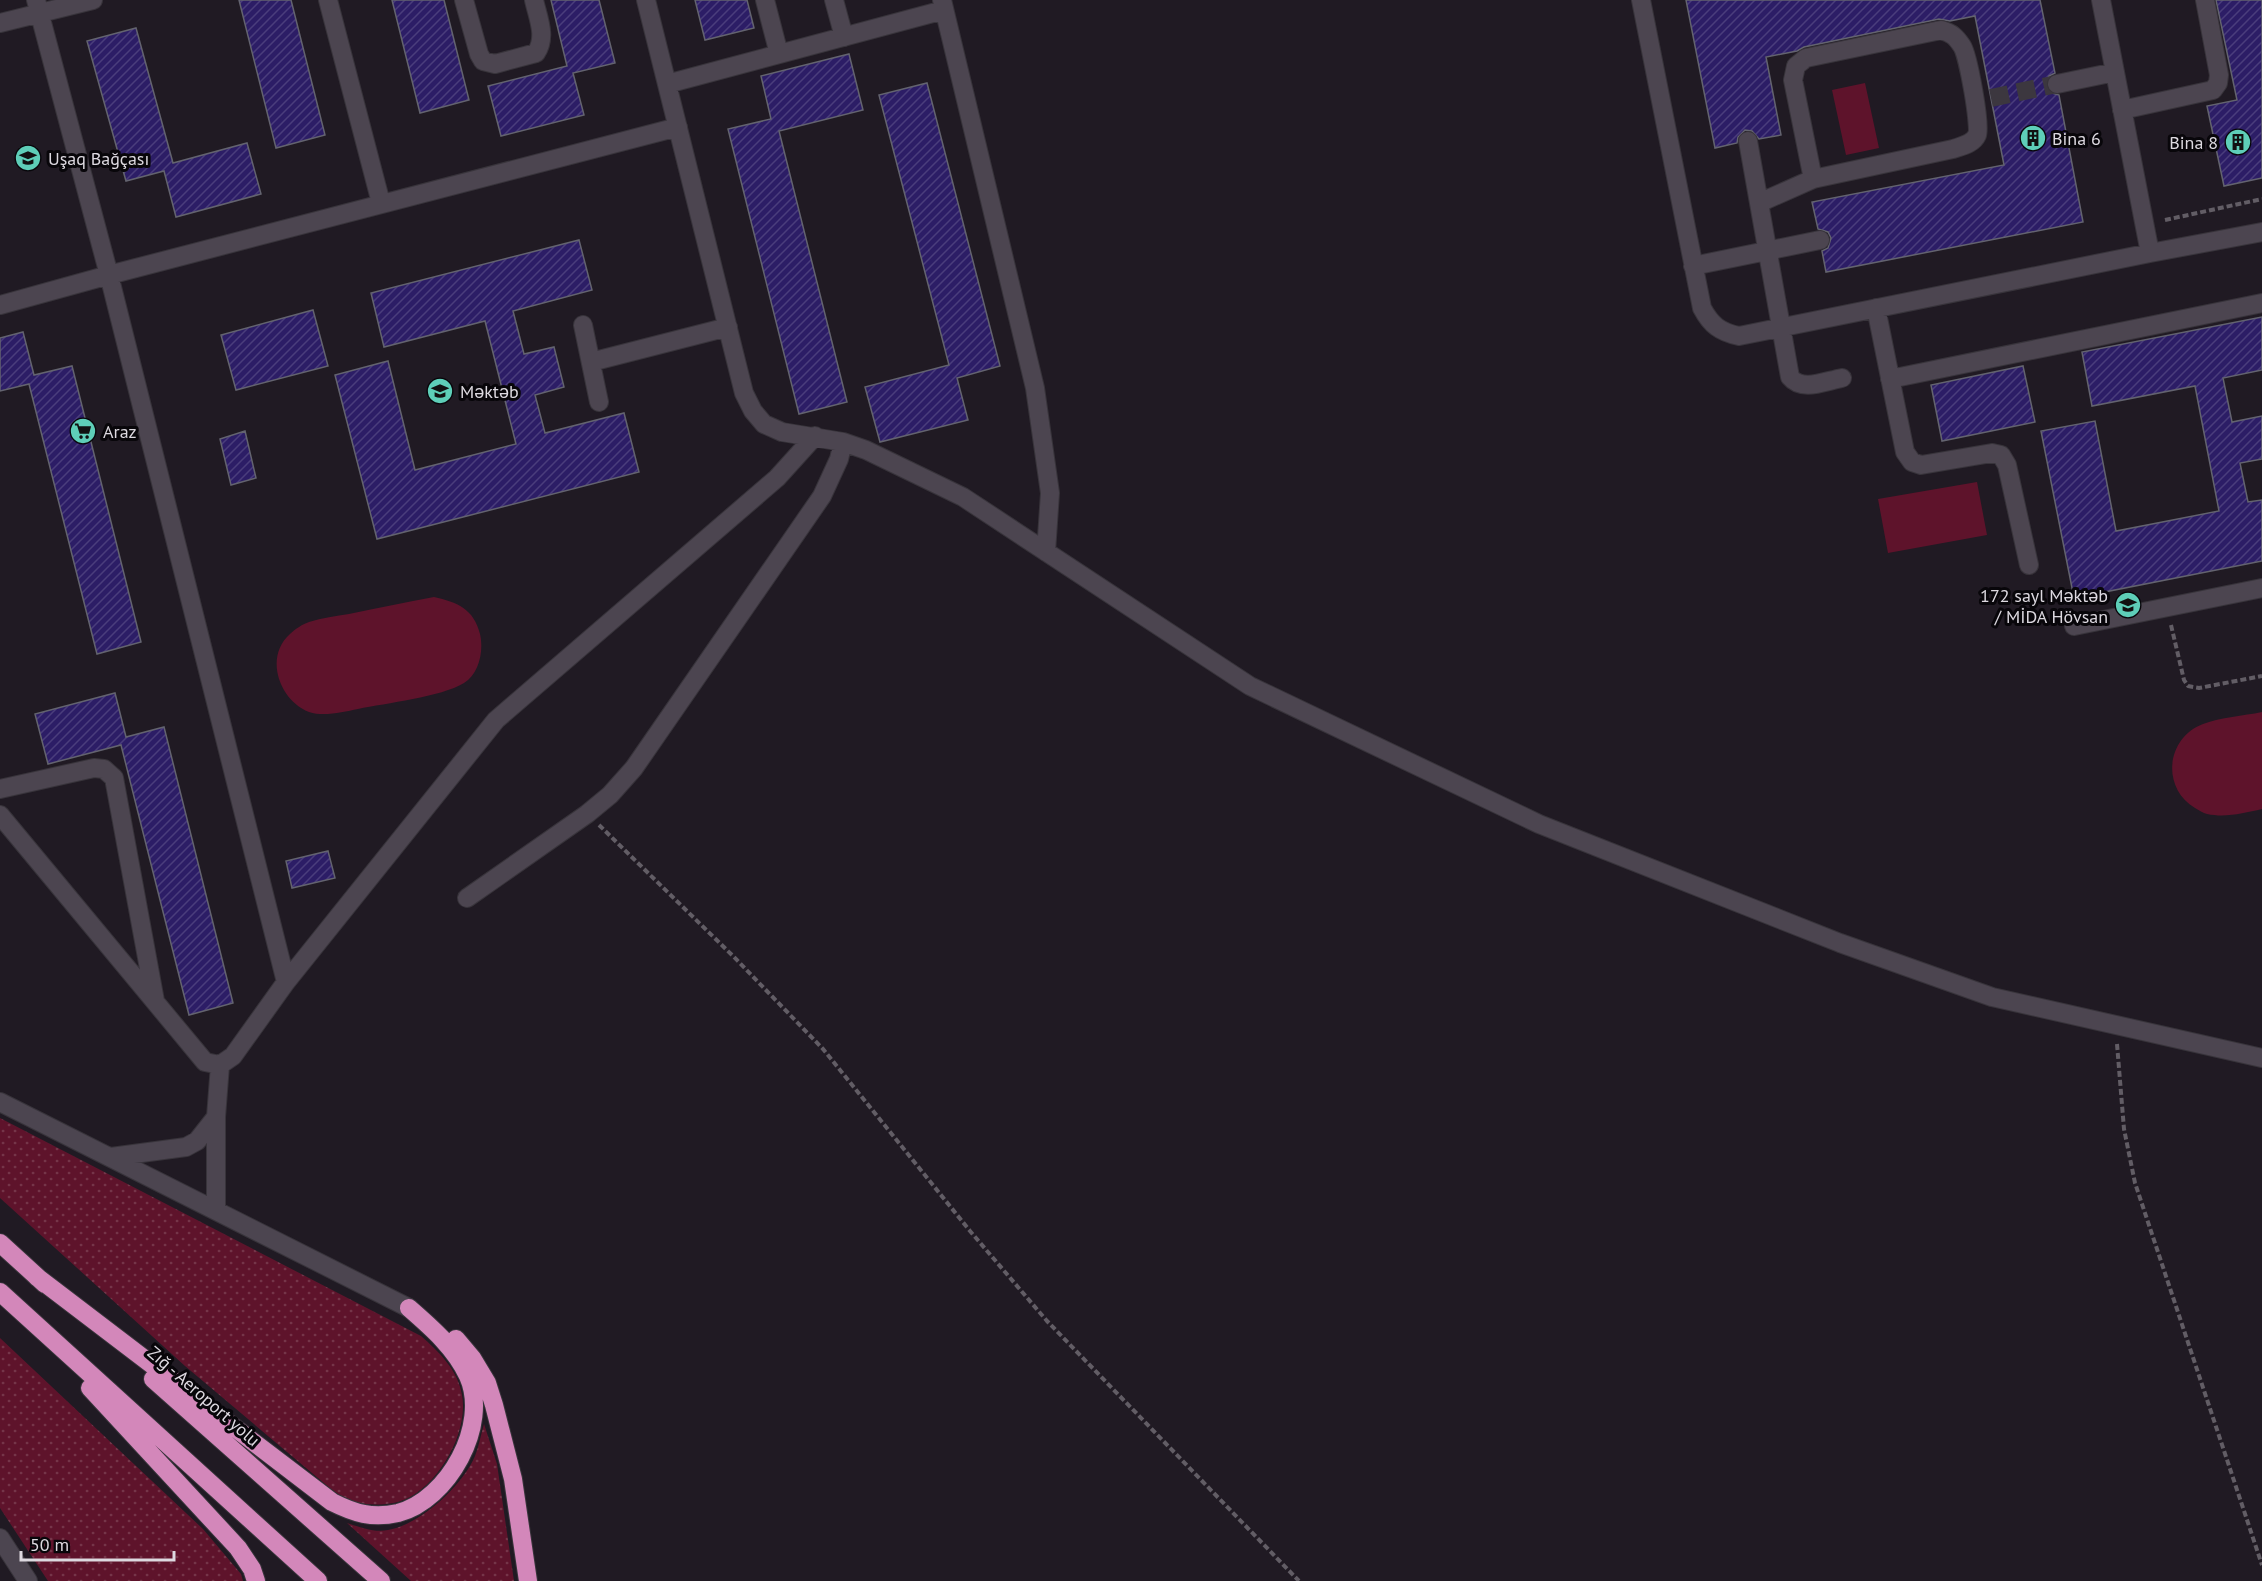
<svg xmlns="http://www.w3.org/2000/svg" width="2262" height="1581" viewBox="0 0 2262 1581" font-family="'PT Sans',sans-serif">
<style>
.grass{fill:url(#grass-dots)}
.green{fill:#5e132b}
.building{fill:url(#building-hatch);stroke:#63636f;stroke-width:1.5}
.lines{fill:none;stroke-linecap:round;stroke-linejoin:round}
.minor-tunnel{stroke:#3c373f;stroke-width:18;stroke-dasharray:18 9;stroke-linecap:butt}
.minor-casing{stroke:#38343b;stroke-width:20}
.highway-casing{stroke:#38343b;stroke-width:20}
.path{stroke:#625d65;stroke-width:4;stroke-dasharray:6 3;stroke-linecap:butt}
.minor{stroke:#4c4550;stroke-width:18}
.highway{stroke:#d387ba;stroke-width:18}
.labels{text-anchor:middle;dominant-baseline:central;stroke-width:6;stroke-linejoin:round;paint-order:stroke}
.poi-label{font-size:18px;fill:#ddd9e0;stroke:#08060a;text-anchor:start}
.street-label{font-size:18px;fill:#ddd9e0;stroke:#08060a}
</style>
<defs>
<pattern id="grass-dots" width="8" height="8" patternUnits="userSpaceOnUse" patternTransform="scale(1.5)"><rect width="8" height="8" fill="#5e132b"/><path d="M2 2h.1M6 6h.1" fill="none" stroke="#753549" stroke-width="1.8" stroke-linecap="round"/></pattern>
<pattern id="building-hatch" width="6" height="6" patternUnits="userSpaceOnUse" patternTransform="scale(1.5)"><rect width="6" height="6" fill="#2c1d66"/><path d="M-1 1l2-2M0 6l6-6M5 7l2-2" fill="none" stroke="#4a3d7c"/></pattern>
</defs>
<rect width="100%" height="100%" fill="#201a23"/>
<path class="grass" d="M0 1118 421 1336C439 1352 458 1370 462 1395 469 1432 439 1484 406 1499 391 1506 366 1506 351 1501 344 1499 337 1493 331 1489L185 1366 0 1198Z
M0 1338 203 1529 241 1574 243 1581H48L0 1508Z
M484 1424 497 1464 514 1581H411L347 1523C359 1527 375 1533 388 1530 420 1525 463 1485 475 1456 479 1446 481 1434 484 1424Z"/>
<path class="green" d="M1865 83 1879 148 1846 155 1832 90Z
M1977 482 1987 535 1888 553 1878 499Z
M434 597C457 602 474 609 480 634 484 651 479 674 464 683 441 697 386 703 358 709 343 712 324 717 309 712 279 700 264 657 290 634 295 629 303 624 309 622 322 618 336 616 349 614 378 608 406 602 434 597Z
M2262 712V809C2244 813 2226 818 2207 814 2203 813 2199 810 2195 808 2161 788 2166 738 2203 724 2221 717 2243 716 2262 712Z"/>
<path class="building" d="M239 0H291L325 135 276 148Z
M392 0H444L469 100 420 113Z
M551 0H599L615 63 573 73 584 115 501 136 488 86 567 66Z
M695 0H747L754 28 705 40Z
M1686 0H2040L2055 73 2049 76 2046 86 2049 92 2059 95 2083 222 1826 272 1822 251 1828 248 1831 238 1828 232 1818 229 1812 202 2004 165 1975 16 1950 21 1939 19 1804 47 1797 51 1766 57 1781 135 1759 139 1752 131 1745 130 1738 137 1737 143 1715 148Z
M2216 0H2262V178L2224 186 2207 106 2237 100Z
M136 28 173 163 247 143 261 194 176 217 164 171 126 181 87 41Z
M849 54 863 110 779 131 847 402 799 414 728 129 771 119 761 76Z
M927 83 1000 366 957 378 968 420 880 442 865 387 949 365 879 95Z
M579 240 592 290 513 311 524 354 554 347 564 387 535 395 545 433 624 413 639 472 377 539 335 375 388 361 415 470 516 444 485 321 384 347 371 293Z
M313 310 328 366 236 390 221 335Z
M2262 317V370L2223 378 2232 422 2262 416V459L2240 463 2248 502 2262 500V561L2074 598 2041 431 2095 421 2116 531 2219 511 2195 386 2092 406 2082 352Z
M23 332 34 375 72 366 141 642 97 654 29 384 0 391V338Z
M2023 366 2035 422 1942 441 1931 385Z
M245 431 256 478 231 485 220 439Z
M115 693 126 737 164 727 233 1003 189 1015 121 745 48 764 35 714Z
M328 851 335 878 292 888 286 861Z"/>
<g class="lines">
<path class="minor-tunnel" d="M1991 98 2057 84"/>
<g class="minor-casing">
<path id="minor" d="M36 0 109 275 286 982
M328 0 381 203
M464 0 479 54 483 61 495 64 536 53C547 37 538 18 534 0
M646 0 744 393 753 411 764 424 782 432 843 442 866 450 963 497 1250 686 1539 824 1840 943 1992 997 2262 1058
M765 0 779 54
M834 0 844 37
M942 0 1035 388 1050 493 1046 552
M1641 0 1702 308C1711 325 1720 332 1739 336L2150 253
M2101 0 2150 253 2262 232
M0 23 93 0
M667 84 944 10
M2057 84 2115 72
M2122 110 2213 90 2218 83 2219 75 2205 0
M1748 141 1759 203
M1813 179 1953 149C1962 146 1973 144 1977 135 1981 126 1968 55 1962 46 1956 37 1952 33 1941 30L1806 58 1796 66 1793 80 1813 179 1759 203 1790 377C1802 392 1825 381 1842 378
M1693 266 1820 240
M0 305 109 275 678 127
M1876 308 1905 452 1912 462 1921 465 1992 453 2001 455 2007 465 2029 565
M583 325 599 402
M591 362 728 327
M1890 379 2262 303
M2074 626 2262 588
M0 789 94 768 104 769 114 778 155 1001
M0 815 205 1062 220 1065 233 1056 286 982 496 720 777 478 815 436
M467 898 587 814 610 795 634 768 822 496 839 459 843 442
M0 1102 409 1308
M111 1157 186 1147 197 1141 216 1117
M216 1210V1117L220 1065
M0 1538 28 1581"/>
</g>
<g class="highway-casing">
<path id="highway" d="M0 1243 45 1284
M37 1277 332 1502C354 1513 372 1519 398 1513 448 1500 490 1425 468 1376 455 1348 432 1328 409 1308
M0 1292 318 1581
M456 1339 472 1358 487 1383 494 1405 513 1479 528 1581
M153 1379 381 1581
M90 1388 238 1548 252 1569 256 1581"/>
</g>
<path class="path" d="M2165 220 2262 199
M2171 625 2184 680 2188 686 2199 688 2262 676
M599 825 733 956 823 1049 970 1231 1047 1321 1299 1581
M2117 1044 2124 1129 2135 1183 2262 1565"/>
<use href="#minor" class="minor"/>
<use href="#highway" class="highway"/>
</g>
<defs>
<g id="building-disc" transform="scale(1.35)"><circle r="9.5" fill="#5eceb8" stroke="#08060a"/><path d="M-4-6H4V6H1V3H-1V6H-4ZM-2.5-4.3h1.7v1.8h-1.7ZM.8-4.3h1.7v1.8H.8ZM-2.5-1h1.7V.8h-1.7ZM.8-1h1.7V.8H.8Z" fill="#111"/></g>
<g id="school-disc" transform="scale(1.35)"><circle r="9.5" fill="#5eceb8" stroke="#08060a"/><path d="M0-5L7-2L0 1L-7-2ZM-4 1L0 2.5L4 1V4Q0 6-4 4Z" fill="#111"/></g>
<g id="supermarket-disc" transform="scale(1.35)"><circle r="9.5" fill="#5eceb8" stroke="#08060a"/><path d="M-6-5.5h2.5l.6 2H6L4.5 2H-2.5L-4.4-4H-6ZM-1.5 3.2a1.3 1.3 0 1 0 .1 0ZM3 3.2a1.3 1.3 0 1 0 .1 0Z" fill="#111"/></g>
</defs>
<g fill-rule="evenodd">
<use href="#building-disc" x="2033" y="138"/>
<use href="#building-disc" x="2238" y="142"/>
<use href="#school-disc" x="28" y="158"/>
<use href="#school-disc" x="440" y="391"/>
<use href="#supermarket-disc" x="83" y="431"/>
<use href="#school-disc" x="2128" y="605"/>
</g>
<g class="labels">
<g class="poi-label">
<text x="2052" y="138">Bina 6</text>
<text x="2218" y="142" text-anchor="end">Bina 8</text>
<text x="48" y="158">Uşaq Bağçası</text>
<text x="460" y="391">Məktəb</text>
<text x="103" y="431">Araz</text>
<text x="2108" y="595" text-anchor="end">172 sayl Məktəb<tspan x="2108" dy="21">/ MİDA Hövsan</tspan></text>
</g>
<g class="street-label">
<text transform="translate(204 1396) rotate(41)">Zığ - Aeroport yolu</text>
</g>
</g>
<path d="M21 1551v9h153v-9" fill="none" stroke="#ddd9e0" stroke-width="3"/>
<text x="30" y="1551" font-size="18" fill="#ddd9e0" stroke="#08060a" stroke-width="4.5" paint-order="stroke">50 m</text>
</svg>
